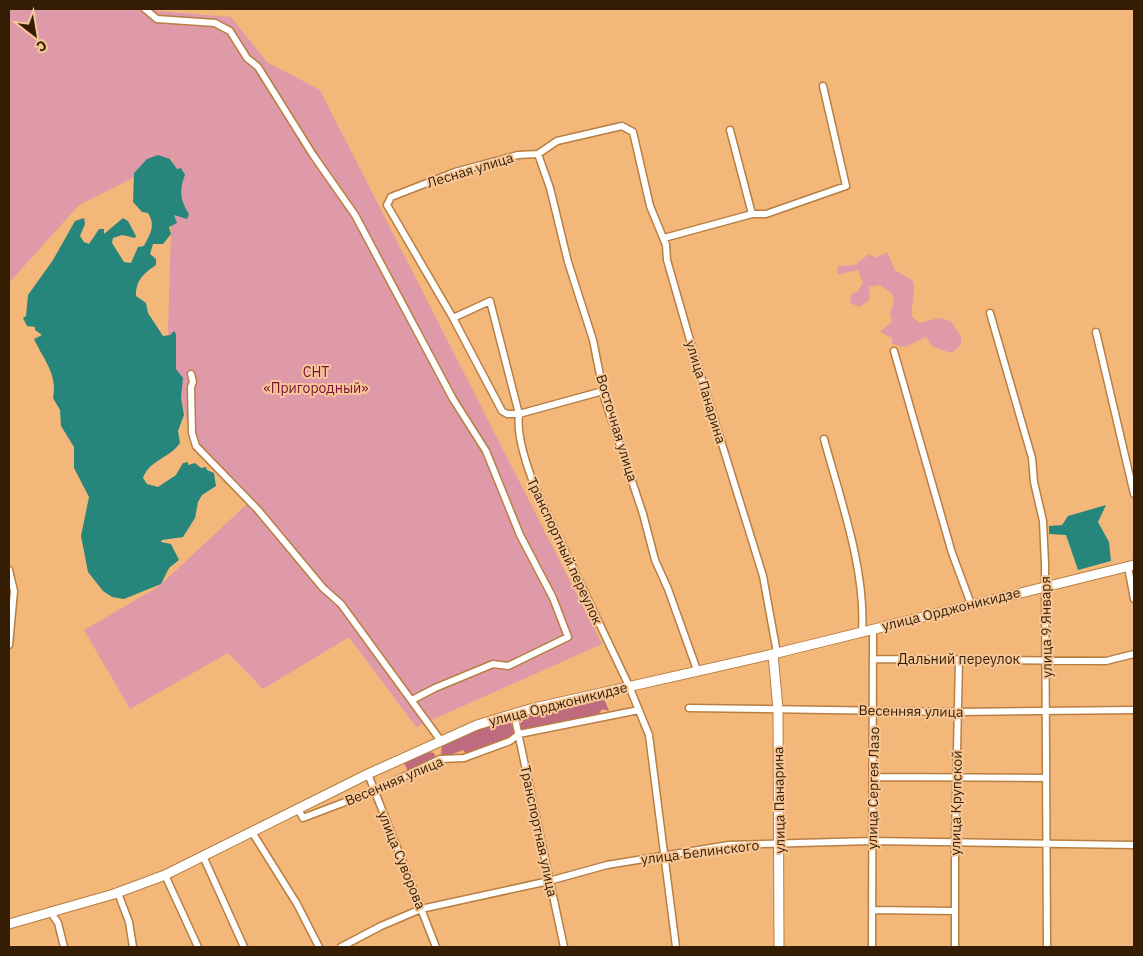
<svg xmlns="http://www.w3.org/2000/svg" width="1143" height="956" viewBox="0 0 1143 956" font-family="'IBM Plex Sans',sans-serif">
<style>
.green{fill:#de9aa9}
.forest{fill:#bf6b7f}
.water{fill:#27867c}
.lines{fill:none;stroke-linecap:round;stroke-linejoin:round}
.street-casing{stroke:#b87e42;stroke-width:9}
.secondary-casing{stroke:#b87e42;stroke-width:11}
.street{stroke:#fff;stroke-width:6}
.secondary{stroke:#fff;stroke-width:9}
.labels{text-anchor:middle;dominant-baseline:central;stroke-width:4;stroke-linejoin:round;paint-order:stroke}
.street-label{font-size:14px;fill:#341d03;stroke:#f8c797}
.park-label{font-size:14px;fill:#791038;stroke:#f8c797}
</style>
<rect width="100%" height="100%" fill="#f3b77a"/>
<path class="green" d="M9 9H155L158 11 231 17 267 62 320 90 602 644 416 727 349 637 263 689 228 653 130 709 84 630 158 587 247 504 202 458 192 443 182 400 168 333 173 158 79 205 9 283Z
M887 252 895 270 913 281C916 293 911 303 912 316L919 323 939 318 951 321 961 337V345L951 353 933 347 926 337 905 347 892 344V338L880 332 892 321 890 312 894 303 892 293 879 285 869 287 870 299 860 307 850 303 851 295 858 291 863 283 858 270 837 275 838 266 855 265 869 254 875 258Z"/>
<path class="forest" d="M600 698 605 701 609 711 602 709 597 717 521 732 520 718Z
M509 720 516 733 510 739 467 755 463 750 445 757 441 756 442 745 473 730Z
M429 752 434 753 436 758 408 771 404 763Z"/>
<path class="water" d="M158 155 170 159 177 169 181 168 185 175C179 190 180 200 189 214L187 219 174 215 177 223 169 227 171 234 163 244H153L150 254 156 259V265C143 274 136 280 136 296L146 303 148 313 163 336 170 335 174 331 176 334V369L183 378 181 397 184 415 178 431 180 443C171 457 148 461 143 478L147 484 158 487 176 475 183 463 188 462V465L195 463 201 468 206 467 207 470 214 473 216 486 202 495 198 502 195 518 183 537 162 540 161 542 171 544 179 560 169 568 161 584 124 599 112 597 103 591 88 572 81 536 89 497 74 468V447L61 426 60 410 53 398C58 374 43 359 34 339L42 335 35 330V327L27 326 23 318 26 316 28 295 53 260 75 221 84 218 85 224 80 236 84 242 89 244 99 229H104V234L123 218 128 221 136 236 135 238 122 235 113 238 112 243 124 262 131 263 138 247 144 246C150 234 156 226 148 213L142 212 133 202 134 173 147 159Z
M1106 505 1098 522 1109 542 1111 561 1078 570 1066 535 1049 534V526L1062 525 1068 516Z"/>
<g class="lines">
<g class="street-casing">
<path id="street" d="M145 9 157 19 215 23 230 31 247 58 258 67 313 155 355 215 453 399 486 451 520 535 553 598 568 637 508 666 493 664 435 688 412 700
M730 130 752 214
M538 154 550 188 568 262 593 340 605 400 643 514 655 560 668 589 697 670
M664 238 752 214H766L846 186 823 86
M990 313 1032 458 1034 482 1043 521 1045 564 1047 947
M453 318 502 411 507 414H519C516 437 528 470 537 492L629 686 649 735 676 947
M1096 332 1134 494
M894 351 952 553 971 604
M191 374 193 382 191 387 192 433 196 446 258 510 323 588 341 604 441 741
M603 391 519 414 490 301 453 318 387 205 391 197 455 172 518 155 538 154 557 141 622 126 633 132 650 206 666 245 667 260 694 354 763 576 777 653
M824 439C840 498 866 570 862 631
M1128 567 1134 599
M9 570 14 591 9 645
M874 659 1106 661 1134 654
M689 708 958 712 1134 710
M514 714 564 947
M368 774 436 947
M874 777 1046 778
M298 809 303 818 374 791 440 759 464 758 510 741 519 734 639 710
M252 832 297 904 319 947
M203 856 244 947
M165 875 198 947
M118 893 129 922 133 947
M872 910 955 911
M50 911 58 923 64 947
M341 947 381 926 421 909 549 881 607 865 729 845 872 841 1134 845
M872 947 873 629
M955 947V842L959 659"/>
</g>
<g class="secondary-casing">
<path id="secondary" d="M773 654 778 709 779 947
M9 924 114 894 165 875 368 774 477 725 530 709 773 654 1134 565"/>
</g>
<use href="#street" class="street"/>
<use href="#secondary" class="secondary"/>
</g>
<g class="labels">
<g class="street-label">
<text transform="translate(470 170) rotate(-17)">Лесная улица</text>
<text transform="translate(706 392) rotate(73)">улица Панарина</text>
<text transform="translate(617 428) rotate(73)">Восточная улица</text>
<text transform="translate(565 551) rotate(65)">Транспортный переулок</text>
<text transform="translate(951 609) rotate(-14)">улица Орджоникидзе</text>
<text transform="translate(1046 627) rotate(-91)">улица 9 Января</text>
<text x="959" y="659">Дальний переулок</text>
<text transform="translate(558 704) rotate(-14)">улица Орджоникидзе</text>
<text transform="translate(911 711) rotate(1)">Весенняя улица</text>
<text transform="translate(394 781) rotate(-23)">Весенняя улица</text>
<text transform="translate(873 788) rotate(-89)">улица Сергея Лазо</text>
<text transform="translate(779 800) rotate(-91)">улица Панарина</text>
<text transform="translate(956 803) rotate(-89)">улица Крупской</text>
<text transform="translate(539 831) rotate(78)">Транспортная улица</text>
<text transform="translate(700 852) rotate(-7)">улица Белинского</text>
<text transform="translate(402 860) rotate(68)">улица Суворова</text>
</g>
<g class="park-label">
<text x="316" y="372">СНТ<tspan x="316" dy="16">«Пригородный»</tspan></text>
</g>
</g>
<rect width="1143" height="956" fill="none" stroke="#341d03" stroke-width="20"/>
<g transform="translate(35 35) rotate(149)" stroke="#f8c797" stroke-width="4" paint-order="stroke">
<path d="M0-4L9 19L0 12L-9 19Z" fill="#341d03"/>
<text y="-8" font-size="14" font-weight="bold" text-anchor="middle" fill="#341d03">С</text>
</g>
</svg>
